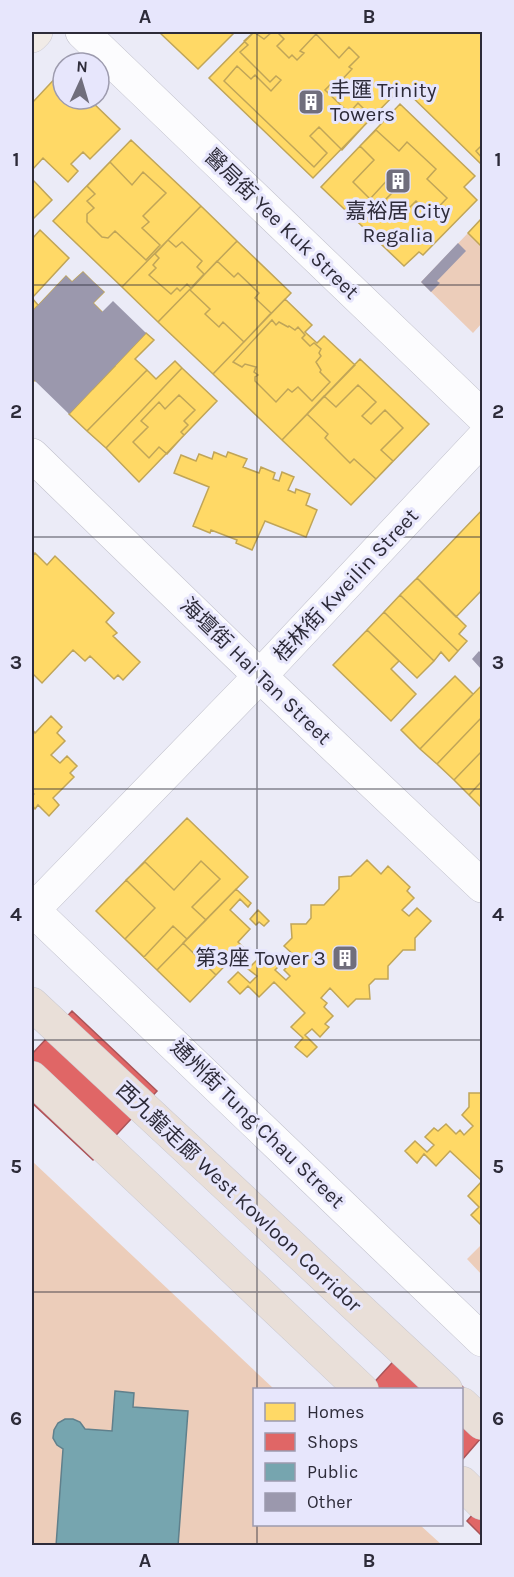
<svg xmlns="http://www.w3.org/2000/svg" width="514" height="1577" viewBox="0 0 514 1577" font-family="Karla,'Noto Sans TC',sans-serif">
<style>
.green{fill:#eccdba}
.homes{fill:#ffd966;stroke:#c0a558;stroke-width:1.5}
.shops{fill:#e06666;stroke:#aa5458;stroke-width:1.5}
.public{fill:#76a5af;stroke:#60808c;stroke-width:1.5}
.building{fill:#9b98ad}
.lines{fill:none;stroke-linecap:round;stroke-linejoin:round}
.minor-casing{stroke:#bfbfca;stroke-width:34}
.major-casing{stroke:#cac9d0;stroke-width:34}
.highway-casing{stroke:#cac9d0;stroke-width:34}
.minor{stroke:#fcfcfe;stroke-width:33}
.major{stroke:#f1ebe7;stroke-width:33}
.highway{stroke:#e9dfd8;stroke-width:33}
.grid{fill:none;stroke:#2d2b39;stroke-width:1.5;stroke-opacity:0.55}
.labels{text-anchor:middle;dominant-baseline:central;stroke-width:6;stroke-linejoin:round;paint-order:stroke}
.poi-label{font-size:21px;fill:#2d2b39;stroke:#e7e6fc;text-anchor:start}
.street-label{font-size:21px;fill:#2d2b39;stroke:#e7e6fc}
.neatline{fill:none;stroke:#2d2b39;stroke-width:2}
.grid-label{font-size:20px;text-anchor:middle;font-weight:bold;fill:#2d2b39}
</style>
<rect width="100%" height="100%" fill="#ebebf7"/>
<path class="green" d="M468 233 482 247V323L473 333 421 282Z
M32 1161 274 1389 255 1390V1524L420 1525 442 1545H32Z
M482 1244V1275L467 1259Z"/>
<path class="homes" d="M159 32H235L198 69Z
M254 32H482V165L402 87 313 178 209 78Z
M254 32 264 39 272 32H277L284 39 277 46 289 58 292 55 297 60 304 53 300 51 316 34 339 58 349 47 359 57 349 67 352 69 335 87 330 85 325 90 349 113 358 103 372 117 342 150 319 127 310 136 327 153 314 167 224 81 237 66 251 79 255 75 271 91 281 80 276 76 270 82 240 52 248 45 244 41Z
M61 72 63 74V99H89L120 129 90 159 83 152 71 164 78 171 68 182 43 158 32 170V103Z
M400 104 475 176 464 187 477 200 423 255 419 252 404 266 321 187Z
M376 130 399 151 407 142 436 169 427 179 447 198 431 215 416 201 395 222 378 207 400 185 391 176 370 199 353 182 374 160 360 146Z
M131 140 201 206 122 287 53 221Z
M482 145V158L476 151Z
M110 162 132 185 143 172 166 193 143 216 149 222 142 228 160 245 146 260 115 231 108 238 102 237 87 222V214L94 208 87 201 95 194 87 186Z
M32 179 52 200 32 220Z
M201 206 237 241 158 322 122 287Z
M482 218V247L468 233Z
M40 230 69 258 32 298 38 305 32 312V239Z
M168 240 176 247 182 242 202 261 197 267 204 274 191 288 187 284 180 291 177 288 171 294 149 275 156 268 153 265 159 258 155 254Z
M237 241 291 293 213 374 158 322Z
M217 261 234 277 238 273 259 293 255 298 271 313 244 342 223 322 219 327 205 314 210 309 190 290Z
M83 272 93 282 32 346V312L66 276 72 282Z
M93 282 104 292 93 303 102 312 35 381 32 378V346Z
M285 299 312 325 305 332 317 343 324 336 355 365 282 440 213 374Z
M272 320 276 325 279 322 288 327 289 326 295 330 298 327 305 335 302 338 310 346 314 343 321 349 319 353 321 356 316 362 321 370 320 372 330 382 312 401 298 387 292 392 288 389 276 402 255 381V377L258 375 254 372 256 367 245 364 242 367 233 362Z
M146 333 154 340 135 359 147 370 87 431 69 414Z
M80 334 115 366 93 389 86 383 75 394 54 375 65 363 58 357Z
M360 359 429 424 351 505 282 440Z
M175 361 182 368 106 448 87 431 147 370 156 379Z
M182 368 217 401 139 482 106 448Z
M358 385 376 402 362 416 371 424 385 410 403 428 381 450 393 461 376 479 354 459 350 463 325 438 328 434 307 414 324 396 336 407Z
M179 395 195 410 184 421 188 425 181 432 184 435 167 454 159 447 149 458 133 442 148 427 141 421 159 402 165 409Z
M214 452 226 457 228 452 247 459 243 467 259 473 261 467 275 473 273 479 279 481 282 472 294 477 288 490 295 493 296 489 310 494 306 505 317 510 306 537 265 521 252 550 236 543 237 540 211 530 210 533 193 526 209 487 174 473 181 455 196 461 199 454 212 459Z
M482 510V590L456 617 417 578Z
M35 553 47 565 55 556 114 613 106 622 117 633 113 636 140 662 123 680 118 675 114 679 90 656 85 661 73 650 42 683 32 673V557Z
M417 578 466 626 459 634 467 641 458 651 400 595Z
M400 595 458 651 449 661 441 652 434 661 384 612Z
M384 612 434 661 417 678 367 630Z
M367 630 399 661 391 669 416 694 391 721 333 665Z
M455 676 473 694 420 749 401 730Z
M482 685V717L437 764 420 749Z
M51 716 62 727 57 733 65 741 51 755 60 763 67 756 77 766 70 773 74 777 53 798 59 805 49 816 38 805 35 809 32 805V797L34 794 32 791V729L35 733Z
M482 717V751L454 780 437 764Z
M482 751V781L469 795 454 780Z
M482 781V808L469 795Z
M187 818 248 877 157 970 96 911Z
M367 860 381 874 388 866 410 887 407 891 414 898 402 910 409 916 417 908 431 921 415 938V950H403L388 966V979H375L369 985 370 999H356L348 1007 330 988 321 998 327 1003 324 1007 333 1016 325 1024 329 1027 320 1037 312 1029 305 1035 317 1047 307 1057 295 1047 303 1038 291 1027 305 1013 274 982 259 997 248 986 240 994 228 982 238 972 250 983 257 976 248 969 258 959 261 962 268 955 280 965 275 970 286 980 290 976 284 970 296 957 284 946 292 938 291 924H306L311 918V905H324L339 889V877L351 876Z
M201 861 220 879 192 907 206 920 187 939 173 926 144 957 125 939 155 908 126 880 145 862 174 890Z
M236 889 251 903 248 907 240 899 230 910 250 929 238 942 243 947 190 1002 157 970Z
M236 889 251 903 248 907 240 899 230 910 250 929 238 942 243 947 216 975 183 943Z
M258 910 269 921 264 926 259 922 256 925 250 919Z
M469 1093H482V1226L471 1215 479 1207 468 1196 482 1181 450 1151 436 1166 424 1154 417 1163 405 1151 415 1141 427 1152 434 1145 425 1137 434 1128 438 1131 446 1124 456 1134 460 1130 464 1135 473 1126 462 1115 469 1107Z"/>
<path class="shops" d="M72 1011 157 1091 93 1160 32 1103V1054Z
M413 1340 482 1405V1437L462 1460V1390H367Z
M482 1504V1536L467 1521Z"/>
<path class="public" d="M115 1391 134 1393 133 1407 188 1411 178 1546H56L63 1449 57 1445 53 1438 54 1430 58 1423 65 1419H73L80 1422 85 1429 112 1431Z"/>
<path class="building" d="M458 243 466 251 437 281 440 283 431 292 421 282Z
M83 272 104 292 93 303 102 312 113 301 146 333 69 414 32 378V312L66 276 72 282Z
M479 651 482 654V670L472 659Z"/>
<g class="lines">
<g class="minor-casing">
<path id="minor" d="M82 32 482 416
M32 455 260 676 482 886
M32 909 482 1340
M33 910 260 676 482 439"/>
</g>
<g class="major-casing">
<path id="major" d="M32 36 36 32"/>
</g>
<g class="highway-casing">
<path id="highway" d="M32 1004 446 1390
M32 1078 362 1390
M462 1404 482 1423
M462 1483 482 1503"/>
</g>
<use href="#minor" class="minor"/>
<use href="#major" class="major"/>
<use href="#highway" class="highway"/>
</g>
<path class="grid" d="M257 32V1390M32 285H482M32 537H482M32 789H482M32 1040H482M32 1292H482M257 1524V1546"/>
<defs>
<g id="building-square" transform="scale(1.35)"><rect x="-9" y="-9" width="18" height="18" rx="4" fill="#706e7c" stroke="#e7e6fc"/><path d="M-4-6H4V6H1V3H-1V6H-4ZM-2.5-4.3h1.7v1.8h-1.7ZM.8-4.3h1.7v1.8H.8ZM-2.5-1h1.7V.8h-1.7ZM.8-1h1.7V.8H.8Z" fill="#fff"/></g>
</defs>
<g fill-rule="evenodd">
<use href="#building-square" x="311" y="102"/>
<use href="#building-square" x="398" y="181"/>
<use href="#building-square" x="345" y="958"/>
</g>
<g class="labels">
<g class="poi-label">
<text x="330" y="90">丰匯 Trinity<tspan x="330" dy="24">Towers</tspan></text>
<text x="398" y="211" text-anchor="middle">嘉裕居 City<tspan x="398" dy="24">Regalia</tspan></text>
<text x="326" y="958" text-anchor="end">第3座 Tower 3</text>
</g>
<g class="street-label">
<text transform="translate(282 224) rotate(44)">醫局街 Yee Kuk Street</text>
<text transform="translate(346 585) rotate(-47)">桂林街 Kweilin Street</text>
<text transform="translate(256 671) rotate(44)">海壇街 Hai Tan Street</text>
<text transform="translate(258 1124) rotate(44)">通州街 Tung Chau Street</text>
<text transform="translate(239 1197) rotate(43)">西九龍走廊 West Kowloon Corridor</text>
</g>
</g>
<rect width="514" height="1577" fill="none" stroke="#e7e6fc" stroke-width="66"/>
<rect x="253" y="1388" width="210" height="138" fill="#e7e6fc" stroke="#9d9bae" stroke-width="1.5"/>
<rect x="265" y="1403" width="30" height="18" fill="#ffd966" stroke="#9d9bae" stroke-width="1.5"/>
<text x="307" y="1418" font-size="18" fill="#2d2b39">Homes</text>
<rect x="265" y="1433" width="30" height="18" fill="#e06666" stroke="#9d9bae" stroke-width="1.5"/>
<text x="307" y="1448" font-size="18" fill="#2d2b39">Shops</text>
<rect x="265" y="1463" width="30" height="18" fill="#76a5af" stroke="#9d9bae" stroke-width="1.5"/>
<text x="307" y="1478" font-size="18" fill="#2d2b39">Public</text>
<rect x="265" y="1493" width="30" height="18" fill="#9b98ad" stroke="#9d9bae" stroke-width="1.5"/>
<text x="307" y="1508" font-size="18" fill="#2d2b39">Other</text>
<g transform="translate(81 81) rotate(4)"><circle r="28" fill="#e7e6fc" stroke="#9d9bae" stroke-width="1.5"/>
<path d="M0-4.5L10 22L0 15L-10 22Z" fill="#706e7c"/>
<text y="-9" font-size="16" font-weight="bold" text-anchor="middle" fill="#2d2b39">N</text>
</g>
<rect x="33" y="33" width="448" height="1511" class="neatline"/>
<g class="grid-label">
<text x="145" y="23">A</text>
<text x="369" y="23">B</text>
<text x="16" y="166">1</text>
<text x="498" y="166">1</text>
<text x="16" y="418">2</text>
<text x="498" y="418">2</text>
<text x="16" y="669">3</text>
<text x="498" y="669">3</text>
<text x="16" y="921">4</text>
<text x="498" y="921">4</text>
<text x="16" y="1173">5</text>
<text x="498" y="1173">5</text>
<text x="16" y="1425">6</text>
<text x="498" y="1425">6</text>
<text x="145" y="1567">A</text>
<text x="369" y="1567">B</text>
</g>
</svg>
